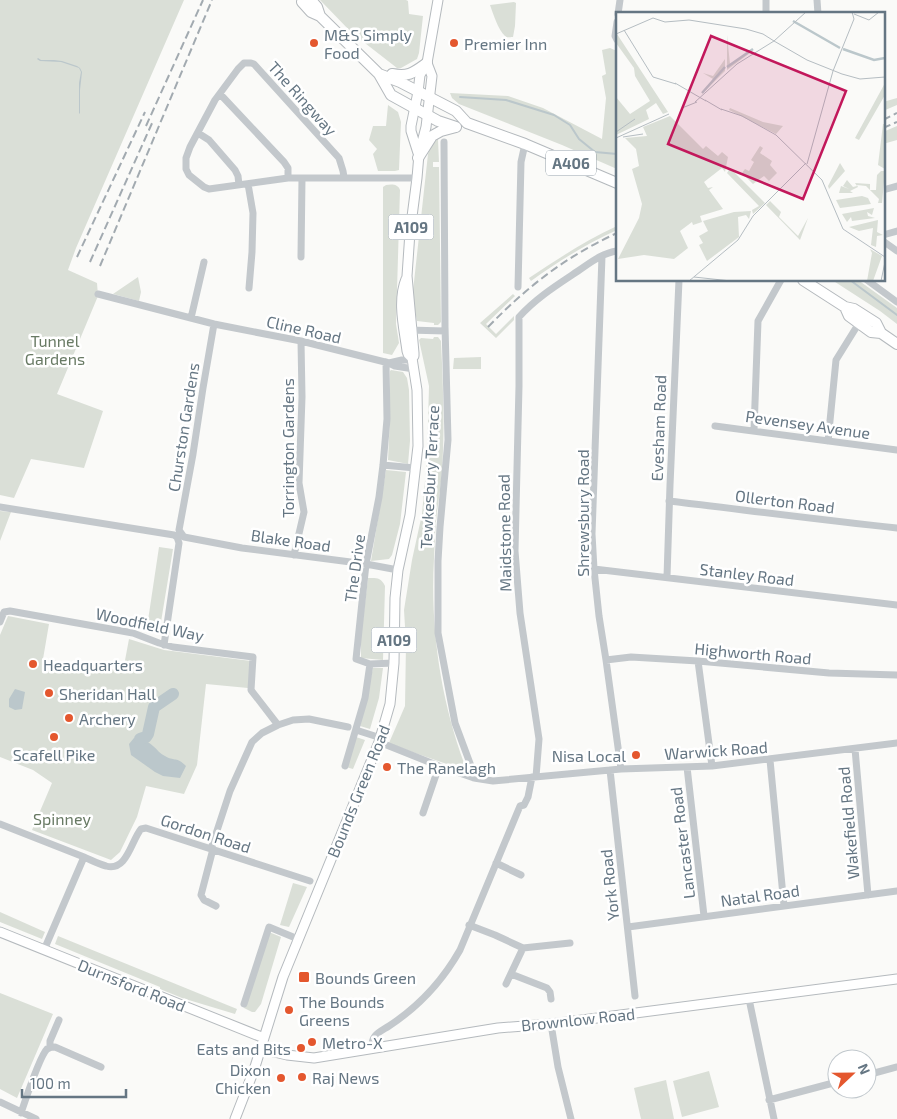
<svg xmlns="http://www.w3.org/2000/svg" width="897" height="1119" viewBox="0 0 897 1119" font-family="'Exo 2',sans-serif">
<style>
.green{fill:#dadfd7}
.water{fill:#bbc7cb}
.lines{fill:none;stroke-linecap:round;stroke-linejoin:round}
.stream{stroke:#bbc7cb;stroke-width:2}
.river{stroke:#bbc7cb;stroke-width:12}
.major-casing{stroke:#b5babe;stroke-width:11}
.highway-casing{stroke:#b4b9bd;stroke-width:12}
.minor{stroke:#c3c8cc;stroke-width:7}
.major{stroke:#fff;stroke-width:9}
.highway{stroke:#fff;stroke-width:10}
.rail{stroke:#a2aab0;stroke-width:2;stroke-dasharray:8 4;stroke-linecap:butt}
.poi-dot{fill:#e4572e;stroke:#fff;stroke-width:2}
.labels{text-anchor:middle;dominant-baseline:central;stroke-width:5;stroke-linejoin:round;paint-order:stroke}
.shield{fill:#fff;stroke:#939fa8;stroke-width:1}
.shield-label{font-size:15px;font-weight:bold;fill:#657683}
.poi-label{font-size:16px;fill:#657683;stroke:#fff;text-anchor:start}
.street-label{font-size:16px;fill:#657683;stroke:#fff}
.park-label{font-size:16px;fill:#687a64;stroke:#fff}
.inset-river{fill:none;stroke:#bbc7cb;stroke-width:2.5}
.inset-road{fill:none;stroke:#b5bdc2;stroke-width:1}
.view{fill:#c2185b;fill-opacity:0.15;stroke:#c2185b;stroke-width:2.5}
.inset-edge{fill:none;stroke:#657683;stroke-width:2.5}
</style>
<rect width="100%" height="100%" fill="#fafaf8"/>
<path class="green" d="M0 0H184L76 248 68 270 97 283 98 296 57 394 103 411 84 468 31 459 14 498 0 495Z
M320 0H406L408 1 409 14 423 16 419 53 417 59 401 68H397L352 33Z
M514 2 516 3 515 26 513 37C509 37 507 38 505 36 498 30 493 13 490 5Z
M610 48 617 51V78L616 82 615 119 617 123V169L562 145 459 104 452 98 450 93 508 96 543 108 602 139 606 98 602 76 606 74 602 50Z
M897 98V105L883 111V102Z
M388 105 398 112 401 122 399 169V170L395 171H378L373 154 377 149 369 140 373 126H386Z
M897 126V140L883 144V132Z
M438 139 439 162H433V167H439L441 322 438 325H434V323L417 321 415 311 413 310V291L428 154 432 144Z
M386 185C392 184 398 184 400 190L396 324 399 343 392 355 383 353V187Z
M617 226V230C586 244 559 261 531 281L529 278C558 259 586 240 617 226Z
M138 277 141 292 139 301 113 294Z
M832 280H858L897 308V324L880 311Z
M513 294 515 296 486 324 496 334 514 316V320L496 338 480 323Z
M434 337H438L441 341C443 385 445 427 442 471 441 484 439 498 437 512 435 527 435 543 434 558 430 630 441 703 467 771L415 753 389 743 405 706 406 643 404 610 412 560 422 514 427 459 429 386 419 340 421 338 433 339Z
M481 357V369H453L454 358Z
M391 370 403 372 407 378 409 390 410 441 408 464 388 460 390 416V371Z
M386 470 406 472 400 524 392 555 389 559 371 561Z
M0 511 11 512 0 541Z
M159 547 173 549 159 634 147 627Z
M368 578C376 578 381 577 385 586L383 660 361 658V636Z
M8 616 49 624 43 659 123 671 129 639 164 650 251 661 248 688 206 684 197 765 184 794 146 786 137 817 120 852 111 860 32 830 52 783 33 770 0 757V635Z
M373 668H383L379 698 370 729 360 726Z
M356 737 365 740 353 769 346 767Z
M293 883 307 887 289 927 280 925Z
M0 912 45 932 42 939 0 922Z
M269 932 281 937 261 1004 255 1012H252L244 1008Z
M58 936 237 1009 235 1014 182 998 160 989V987L55 944Z
M0 993 53 1014 17 1098 0 1089Z
M709 1071 719 1107 682 1117 673 1081Z
M666 1080 674 1119H641L634 1088Z"/>
<path class="water" d="M38 58 41 60H54L62 61 77 66 80 68 82 72 80 90V113L79 114V83L81 72 79 68 61 62 40 61 37 59Z
M15 689 25 692 22 709 15 710 9 707V699Z
M134 738C141 739 148 741 153 746 157 749 160 754 165 756 175 762 176 756 186 766L180 778 163 776 155 772 131 755 129 744Z"/>
<g class="lines">
<path class="stream" d="M460 97 506 100 554 115 570 125 579 139 595 152 617 154
M850 280 897 315"/>
<path class="river" d="M140 739 146 737 148 734 154 707 173 694"/>
<g class="major-casing">
<path id="major" d="M418 153 411 131V126L418 92 420 75 427 63 438 0
M406 279C397 301 404 328 407 351L408 354 412 358
M0 932 264 1038
M261 1049 287 1055 314 1058 498 1028 551 1024 897 979
M235 1119 254 1070 283 977 379 742 390 704 394 663 395 598 398 570 410 515 418 446 417 390 412 358 414 356V353L407 276 410 232 417 178 419 154 426 127 432 76 427 63"/>
</g>
<g class="highway-casing">
<path id="highway" d="M311 0 317 7 320 16
M302 2 311 12 320 16 379 74 391 95 438 121 456 127
M379 74 400 82 456 111 467 123 525 144 617 183
M392 74C409 77 413 73 427 63
M418 158 432 136 441 131 456 127
M803 280 845 307 854 309 876 323 881 333 897 344
M845 307 849 316 871 332 881 333"/>
</g>
<path class="minor" d="M817 0 818 14
M618 14 620 0
M766 14V0
M617 22 615 36 617 40
M220 94 284 162 288 168V178
M198 133 209 140 235 170 238 176 239 185
M444 142 445 326 448 440 440 527 438 561V633L455 723 474 774V778
M344 177 343 171 339 158 254 64 251 63H244L238 69 215 100 190 147 186 158V169L189 175 204 187 209 189 288 178H417
M248 184 253 213 252 252 249 288
M883 190 897 186
M883 235 897 231
M883 241 897 251
M602 256 592 534 594 569 599 616 606 660 621 769
M301 257 302 178
M867 280 897 302
M518 287 521 162 525 144
M98 294 214 324 301 341 389 363 395 366 414 369
M191 318 204 262
M214 324 203 388 193 454 179 530 184 537 242 548 366 564 398 570
M408 330 445 331
M386 362 387 419 383 465 379 497 366 564 356 659 370 664 394 663
M389 363 402 360H413
M715 426 897 450
M754 430 758 321 781 280
M828 441 836 360 859 323
M383 465 415 468
M669 501C745 510 821 520 897 528
M0 507 174 535 177 537 179 543 164 645
M294 555 304 512 299 483 302 397 301 341
M594 569 897 605
M667 577 670 485 679 280
M0 622 4 612 10 611 133 633 159 643 173 647 253 657 251 690 278 725
M606 660 631 657 698 661 829 673 897 675
M698 661 712 766
M356 730 381 738
M379 742 439 766 474 778 493 781 621 769 712 766 897 743
M855 749 868 895
M770 760 784 906
M345 766 365 698 370 664
M687 767 704 916
M610 770 635 996
M536 777 539 739 520 613 515 551 519 386V317C536 298 557 285 578 271 590 263 602 253 617 251
M423 813 439 766
M0 824 84 857 44 950
M211 849 230 791 252 742 262 733 278 725 293 720 309 719 348 727
M213 849 201 895 204 900 216 906
M84 857C91 860 98 864 106 866 127 872 131 841 141 829L146 828 310 881
M496 863 521 875
M469 925 495 935 523 948 570 943
M628 927 897 891
M511 974 547 988 550 992 551 999
M506 984 523 948
M749 999 774 1119
M244 1004 269 927 298 939
M551 1024 558 1067 571 1119
M50 1047V1041L59 1020
M372 1049C371 1035 378 1033 389 1026 418 1007 443 980 460 950L520 806 524 805 528 797 532 777
M867 1075 897 1067
M769 1100 837 1082
M0 1102 36 1119
M21 1113C25 1101 40 1056 47 1049 51 1047 51 1047 55 1047L101 1067"/>
<use href="#major" class="major"/>
<use href="#highway" class="highway"/>
<path class="rail" d="M883 120 897 113
M146 126 203 0
M883 128 897 122
M77 257 145 112
M90 262 153 121
M100 266 212 0
M488 327C528 286 565 257 617 233"/>
</g>
<g class="poi-dot">
<circle cx="314" cy="43" r="5"/>
<circle cx="454" cy="43" r="5"/>
<circle cx="33" cy="664" r="5"/>
<circle cx="49" cy="693" r="5"/>
<circle cx="69" cy="718" r="5"/>
<circle cx="54" cy="737" r="5"/>
<circle cx="636" cy="755" r="5"/>
<circle cx="387" cy="767" r="5"/>
<rect x="298" y="971" width="12" height="12" rx="2.5"/>
<circle cx="289" cy="1010" r="5"/>
<circle cx="312" cy="1042" r="5"/>
<circle cx="301" cy="1048" r="5"/>
<circle cx="302" cy="1077" r="5"/>
<circle cx="281" cy="1078" r="5"/>
</g>
<g class="labels">
<g class="shield">
<rect x="546" y="150.5" width="50" height="25" rx="4"/>
<rect x="388.5" y="214.5" width="45" height="25" rx="4"/>
<rect x="371.5" y="627.5" width="45" height="25" rx="4"/>
</g>
<g class="shield-label">
<text x="571" y="163">A406</text>
<text x="411" y="227">A109</text>
<text x="394" y="640">A109</text>
</g>
<g class="poi-label">
<text x="324" y="34">M&amp;S Simply<tspan x="324" dy="18">Food</tspan></text>
<text x="464" y="43">Premier Inn</text>
<text x="43" y="664">Headquarters</text>
<text x="59" y="693">Sheridan Hall</text>
<text x="79" y="718">Archery</text>
<text x="54" y="754" text-anchor="middle">Scafell Pike</text>
<text x="626" y="755" text-anchor="end">Nisa Local</text>
<text x="397" y="767">The Ranelagh</text>
<text x="315" y="977">Bounds Green</text>
<text x="299" y="1001">The Bounds<tspan x="299" dy="18">Greens</tspan></text>
<text x="322" y="1042">Metro-X</text>
<text x="291" y="1048" text-anchor="end">Eats and Bits</text>
<text x="271" y="1069" text-anchor="end">Dixon<tspan x="271" dy="18">Chicken</tspan></text>
<text x="312" y="1077">Raj News</text>
</g>
<g class="street-label">
<text transform="translate(303 98) rotate(48)">The Ringway</text>
<text transform="translate(304 329) rotate(13)">Cline Road</text>
<text transform="translate(808 424) rotate(8)">Pevensey Avenue</text>
<text transform="translate(183 427) rotate(-81)">Churston Gardens</text>
<text transform="translate(658 428) rotate(-88)">Evesham Road</text>
<text transform="translate(287 448) rotate(-90)">Torrington Gardens</text>
<text transform="translate(429 477) rotate(-87)">Tewkesbury Terrace</text>
<text transform="translate(785 501) rotate(7)">Ollerton Road</text>
<text transform="translate(582 513) rotate(-90)">Shrewsbury Road</text>
<text transform="translate(504 533) rotate(-91)">Maidstone Road</text>
<text transform="translate(291 540) rotate(8)">Blake Road</text>
<text transform="translate(354 568) rotate(-82)">The Drive</text>
<text transform="translate(747 574) rotate(7)">Stanley Road</text>
<text transform="translate(150 624) rotate(12)">Woodfield Way</text>
<text transform="translate(753 653) rotate(5)">Highworth Road</text>
<text transform="translate(716 750) rotate(-4)">Warwick Road</text>
<text transform="translate(358 791) rotate(-68)">Bounds Green Road</text>
<text transform="translate(848 823) rotate(-95)">Wakefield Road</text>
<text transform="translate(206 833) rotate(18)">Gordon Road</text>
<text transform="translate(682 843) rotate(-97)">Lancaster Road</text>
<text transform="translate(609 885) rotate(-96)">York Road</text>
<text transform="translate(760 895) rotate(-8)">Natal Road</text>
<text transform="translate(132 985) rotate(22)">Durnsford Road</text>
<text transform="translate(578 1019) rotate(-6)">Brownlow Road</text>
</g>
<g class="park-label">
<text x="55" y="340">Tunnel<tspan x="55" dy="18">Gardens</tspan></text>
<text x="62" y="818">Spinney</text>
</g>
</g>
<g transform="translate(616 12)">
<rect width="269" height="269" fill="#fafaf8"/>
<path d="M1 22 52 100 47 102 40 91 30 98 33 107 0 123V85L14 102 34 89 19 64 18 56 0 31ZM111 23 114 52 138 38 111 58ZM109 47V59L85 83 97 67 87 61 97 64ZM269 71V83L243 128 239 126ZM114 96 147 110 167 114 160 122 113 98ZM54 104 87 137 90 134 102 144 106 140 112 145 109 160 106 156 88 170 92 176 97 175 93 178 107 197 84 204 86 210 77 213 76 210 64 219 72 236 58 247 28 243 2 247 23 206 26 192 16 157 23 154 20 137 9 126 31 124 27 115ZM267 112H269V157L262 153ZM144 134 147 136 144 141 156 149 154 153 161 161 153 169 148 164 137 172 126 161 129 157 133 159 138 150 135 148ZM224 151 229 159 213 177 212 174ZM114 156 149 191 137 202 136 198 143 194 111 161ZM265 159H269L266 191H262L263 187 250 174 241 173 242 175 234 179 237 181H223L225 174 233 177 227 174 231 168 237 175 241 174 239 171 254 172V178H260L261 163ZM246 184 252 186 255 192 224 196 220 188ZM154 189 165 200 163 205 182 224 192 206 184 228 150 193ZM258 196 256 203 251 200 252 204 259 206 236 209 235 205 231 210 226 202ZM135 199 133 207 130 203 122 205 123 225 91 249 83 233 87 231 83 224 92 219 87 209 118 200ZM262 208 261 220 267 223 261 224 260 235 255 233 257 216 243 219 233 215ZM254 237 266 244 257 269H251L256 241Z" fill="#dadfd7"/>
<path class="inset-river" d="M177 9 224 36M227 37 258 48 269 46M111 55 137 37M86 81 109 55"/>
<path class="inset-road" d="M238 2 253 8 263 0M8 18 37 65 60 72M0 22 37 6 49 10 73 8 130 17 147 22 158 29 190 0M217 59 238 7 236 0M59 71 90 89M89 88 106 98M79 90 121 52 158 29 191 48 226 62 244 67 269 65M66 96 81 90M105 97 126 104 160 123 206 168 227 217 269 245M0 120 19 107M7 125 27 122M0 126 53 102M191 152 217 59M78 265 115 269M73 269 122 228 137 204 190 151M265 269 269 250"/>
<path class="view" d="M95 24 230 79 187 187 52 132Z"/>
<rect width="269" height="269" class="inset-edge"/>
</g>
<g transform="translate(852 1074) rotate(68)"><circle r="24" fill="#ffffff" stroke="#c1c8cd"/>
<path d="M0-4L9 19L0 12L-9 19Z" fill="#e4572e"/>
<text y="-8" font-size="14" font-weight="bold" text-anchor="middle" fill="#657683">N</text>
</g>
<path d="M22 1089v8h104v-8" fill="none" stroke="#657683" stroke-width="2.5"/>
<text x="30" y="1089" font-size="15" fill="#657683" stroke="#ffffff" stroke-width="4" paint-order="stroke">100 m</text>
</svg>
